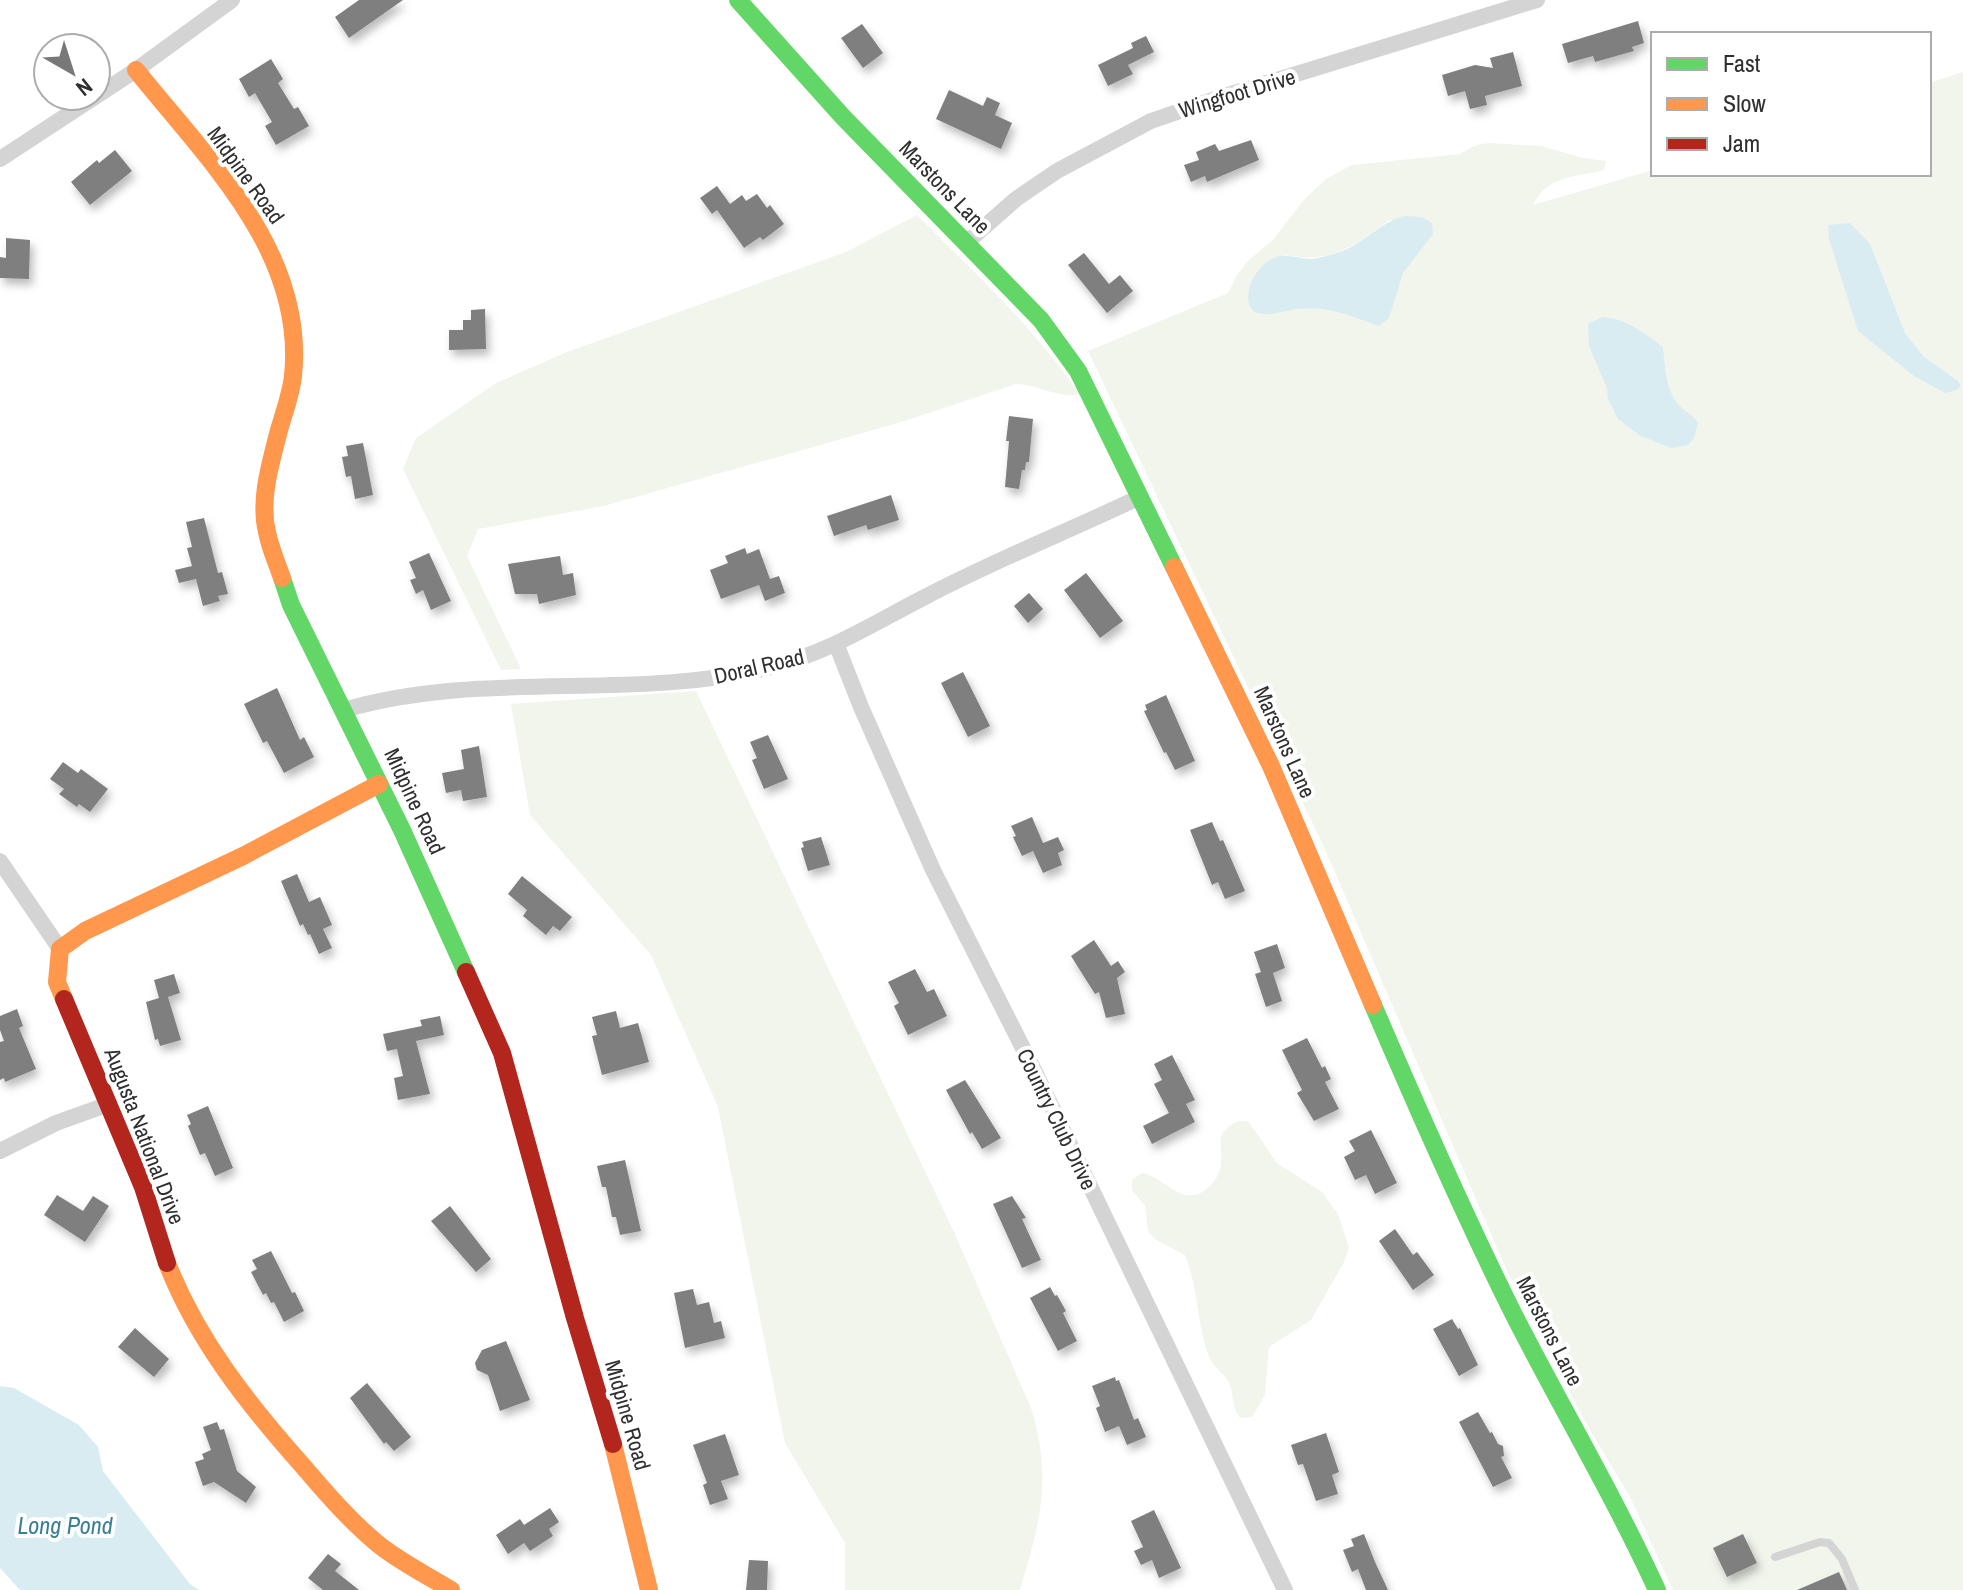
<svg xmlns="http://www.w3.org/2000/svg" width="1963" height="1590" viewBox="0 0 1963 1590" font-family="'Archivo Narrow',sans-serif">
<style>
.green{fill:#f2f5ec;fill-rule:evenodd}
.water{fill:#d8ecf2}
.building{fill:#7f7f7f;filter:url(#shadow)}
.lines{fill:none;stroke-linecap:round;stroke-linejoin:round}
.lane{stroke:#d4d4d4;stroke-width:8}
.street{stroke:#d4d4d4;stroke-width:16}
.fast{stroke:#63d668;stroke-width:18}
.slow{stroke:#ff974d;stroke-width:18}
.jam{stroke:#b3261e;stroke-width:18}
.labels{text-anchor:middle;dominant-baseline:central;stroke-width:8;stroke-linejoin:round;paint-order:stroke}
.street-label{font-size:22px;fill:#2f2f2f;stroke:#fff}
.water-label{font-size:24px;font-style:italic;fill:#397f94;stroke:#fff}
</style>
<defs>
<filter id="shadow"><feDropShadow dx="3.5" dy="6" stdDeviation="4" flood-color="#0004"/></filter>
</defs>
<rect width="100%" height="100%" fill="#fff"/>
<path class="green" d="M1963 72V1590H1673L1630 1497 1587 1425 1517 1294 1324 847 1088 351 1228 293 1237 275 1249 260 1273 240 1303 201 1326 179 1352 165 1460 154 1476 145 1489 143 1541 146 1583 158 1606 161 1604 170C1577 177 1547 175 1533 205L1653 170V174H1929V83ZM1390 220 1433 234 1250 286 1284 255C1335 264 1350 247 1390 220Z
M917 215C974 272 1035 328 1080 395 1053 397 1040 385 1016 384L898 423 604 506 478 529 467 556 521 669 501 670 403 469 416 438 496 383 567 352 846 252Z
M696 691 954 1232 1031 1408C1053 1478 1040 1522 1020 1590H845V1543L785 1443 718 1107 651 955 530 815 511 704Z
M1238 1121H1248L1277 1163 1322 1192 1338 1214 1349 1248 1344 1262 1311 1320 1269 1347 1265 1395 1252 1417 1240 1418C1230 1404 1235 1396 1229 1383 1225 1374 1214 1368 1210 1359 1196 1326 1199 1288 1185 1255L1156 1240 1148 1231 1145 1206 1132 1190V1180L1142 1173C1162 1177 1176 1198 1193 1195 1207 1194 1220 1177 1221 1164 1223 1142 1213 1134 1238 1121Z"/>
<path class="water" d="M1404 216 1422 217 1432 223 1433 234 1403 273 1389 318 1379 326C1351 316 1328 305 1297 309 1285 310 1267 318 1255 312 1248 308 1247 297 1249 290 1252 273 1269 254 1287 256 1295 256 1303 259 1311 259 1320 258 1331 255 1340 252 1364 243 1379 223 1404 216Z
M1850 223 1870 244 1905 333 1924 357 1958 381 1961 386 1957 390 1945 393 1914 376 1858 331 1829 239 1828 225Z
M1603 317C1627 319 1644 333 1663 347 1665 367 1665 389 1679 405 1685 412 1693 415 1698 423L1694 438 1688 445 1671 448 1639 435 1618 419 1608 399 1607 388 1589 346 1588 324Z
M0 1386 14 1388 79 1425 98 1447 103 1471 190 1584 199 1590H20L0 1568Z"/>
<path class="building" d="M359 0H403L349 38 335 17Z
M1638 21 1644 43 1632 47 1634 51 1595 62 1593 56 1568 63 1562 44Z
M862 24 883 53 863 68 841 38Z
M1146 36 1154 52 1128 65 1133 74 1108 86 1098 65 1133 48 1131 43Z
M1513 52 1522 86 1485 96 1487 105 1470 109 1465 91 1448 96 1442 75 1475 65 1493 68 1490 58Z
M271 59 283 79 278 83 294 109 298 107 309 126 276 145 265 126 272 122 255 93 249 97 239 79Z
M949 90 983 106 987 97 1000 103 995 115 1012 123 1001 149 936 119Z
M1251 140 1259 160 1207 182 1205 176 1191 182 1184 165 1199 160 1196 152 1215 144 1219 151Z
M115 150 132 171 90 205 71 182 97 160 99 163Z
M717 186 730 204 742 195 746 201 757 194 767 208 770 205 784 224 763 240 760 237 744 248 717 210 712 214 700 198Z
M6 238 30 240 29 279 0 278V257L6 258Z
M1084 253 1109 284 1120 275 1133 291 1107 313 1068 265Z
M485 309 486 349 449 350V330H463V320H471V310Z
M1009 416 1033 419 1029 462H1026L1025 470H1022L1019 489 1005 487 1009 441H1006Z
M363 443 373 495 355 499 351 476 346 477 342 457 348 456 346 446Z
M891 495 899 520 868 530 866 525 834 536 827 516Z
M204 518 218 573 222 572 228 594 218 596 220 601 203 606 196 579 179 583 175 570 192 566 187 548 192 547 186 522Z
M745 548 747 554 759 549 770 579 779 576 785 593 765 601 759 585 721 599 710 570 728 563 725 556Z
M429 553 451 601 431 610 423 590 416 594 410 580 416 578 409 562Z
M560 556 563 575 573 573 576 595 539 604 537 594H515L508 564Z
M1086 573 1123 621 1100 638 1064 590Z
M1029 593 1043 609 1028 623 1014 606Z
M963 672 990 726 968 737 941 683Z
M277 688 300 740 304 737 314 757 284 773 267 741 263 743 244 704Z
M1166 695 1195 761 1175 770 1166 752 1164 753 1144 711 1147 710 1145 705Z
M768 735 788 779 764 789 752 760 757 758 750 742Z
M479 746 487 797 463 801 461 790 446 793 442 773 464 769 461 750Z
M63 762 78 773 81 769 108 789 90 812 79 804 77 807 59 794 64 789 50 779Z
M1032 817 1043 843 1058 837 1064 850 1058 853 1062 865 1043 873 1033 851 1022 856 1013 837 1016 836 1011 826Z
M1212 822 1220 841 1223 840 1245 891 1225 899 1218 882 1212 885 1190 830Z
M821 837 830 865 808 871 801 848 804 847 802 842Z
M297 874 309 902 320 897 332 925 323 929 332 948 319 954 310 934 308 935 303 924 300 926 281 881Z
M522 876 572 917 560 931 553 926 546 935 523 916 527 910 508 894Z
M1094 940 1111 966 1118 961 1125 972 1117 978 1125 1014 1106 1018 1099 992 1095 994 1071 956Z
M1277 944 1285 968 1273 973 1282 1001 1266 1007 1255 974 1261 972 1254 952Z
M915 969 927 992 934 989 947 1016 908 1035 894 1006 899 1003 888 982Z
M174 974 180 993 168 997 181 1040 160 1046 158 1039 155 1040 146 1002 159 998 154 980Z
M17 1009 23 1026 19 1028 36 1069 5 1082 4 1078 0 1080V1042L4 1041 0 1030V1016Z
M616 1011 620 1028 638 1023 649 1062 602 1075 592 1036 597 1035 592 1017Z
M440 1016 444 1035 416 1041 430 1094 398 1100 394 1078 403 1076 397 1049 387 1051 383 1034 422 1026 420 1020Z
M1307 1038 1322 1068 1325 1066 1331 1079 1325 1082 1339 1109 1314 1121 1297 1093 1302 1090 1282 1050Z
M1172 1055 1195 1100 1186 1104 1195 1122 1152 1144 1143 1126 1169 1113 1154 1084 1162 1080 1154 1064Z
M965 1080 1001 1138 982 1149 972 1132 970 1134 946 1090Z
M208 1106 233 1168 215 1176 205 1153 200 1155 188 1126 191 1124 187 1115Z
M1371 1130 1397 1183 1375 1194 1366 1175 1355 1180 1344 1157 1355 1151 1349 1141Z
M625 1160 641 1231 620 1235 616 1217H612L606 1187H602L597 1166Z
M57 1195 83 1211 93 1196 109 1206 85 1242 44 1215Z
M1012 1196 1026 1218 1022 1219 1041 1260 1022 1268 993 1204Z
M450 1206 491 1259 476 1272 431 1221Z
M1395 1229 1413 1255 1417 1252 1434 1275 1413 1290 1379 1241Z
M271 1251 292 1293 295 1292 304 1311 284 1322 274 1302 271 1303 266 1293 263 1295 251 1272 257 1269 252 1260Z
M1050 1287 1055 1296 1057 1295 1066 1311 1063 1313 1077 1341 1058 1351 1030 1298Z
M693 1289 697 1305 709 1302 714 1323 721 1321 725 1338 685 1348 674 1293Z
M1452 1319 1458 1329 1460 1328 1478 1365 1459 1376 1433 1329Z
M135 1328 169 1359 154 1377 118 1347Z
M506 1341 530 1400 500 1411 488 1375 477 1370 475 1363 482 1350Z
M1115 1377 1116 1381 1119 1380 1134 1420 1138 1418 1146 1437 1127 1445 1119 1426 1105 1432 1096 1408 1100 1406 1092 1386Z
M367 1383 411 1437 394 1451 386 1442 384 1444 350 1398Z
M1478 1412 1490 1433 1492 1432 1498 1444 1503 1446 1504 1456 1501 1457 1512 1478 1493 1487 1459 1422Z
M217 1422 220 1430 224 1429 237 1471 256 1487 246 1503 214 1482 203 1486 195 1462 204 1459 202 1454 211 1450 203 1427Z
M1326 1433 1339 1472 1332 1475 1338 1494 1316 1501 1303 1464 1298 1465 1291 1445Z
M725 1434 739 1475 721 1481 728 1499 710 1505 703 1485 707 1483 693 1445Z
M550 1508 559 1522 549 1529 553 1536 530 1551 524 1543 508 1554 496 1535 520 1519 524 1525Z
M1154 1510 1181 1568 1159 1578 1152 1560 1141 1565 1134 1551 1143 1547 1131 1521Z
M1364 1534 1375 1562 1388 1590H1366L1358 1569 1352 1572 1343 1550 1354 1546 1351 1539Z
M1743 1534 1757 1563 1727 1577 1713 1548Z
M328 1554 341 1564 335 1571 359 1590H323L308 1578Z
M749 1560 768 1561 767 1590H746Z
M1839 1572 1847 1590H1797Z"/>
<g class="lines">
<path class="lane" d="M1775 1557 1820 1542 1829 1543 1842 1559 1855 1590"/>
<path class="street" d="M0 159 136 70 232 0
M966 243 1016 199 1057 171 1151 121 1215 99 1537 0
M837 646 861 707 933 870 1033 1068 1285 1590
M344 710C483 669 632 702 771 667 830 652 872 624 925 597 995 560 1069 531 1140 497
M0 861 60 949
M0 1151 56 1123 109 1104"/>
<path class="fast" d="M738 0 843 117 1041 320 1078 371 1174 567
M282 578 291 605 402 830 466 972
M1373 1005C1418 1110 1463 1213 1514 1315 1561 1407 1614 1496 1657 1590"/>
<path class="slow" d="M136 70C207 159 306 252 293 376 291 394 284 413 279 430 271 462 259 499 267 532 270 548 277 563 282 578
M1174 567 1271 766 1373 1005
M64 999 57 982 60 949 85 931 243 856 379 784
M167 1263C197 1340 248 1404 302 1465 326 1493 350 1521 378 1544 400 1562 427 1575 451 1590
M613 1444 649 1590"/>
<path class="jam" d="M466 972 502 1053 575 1318 613 1444
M64 999 143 1187 167 1263"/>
</g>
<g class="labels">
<g class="street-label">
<text transform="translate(1237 93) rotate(-17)">Wingfoot Drive</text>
<text transform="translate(246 175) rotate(54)">Midpine Road</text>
<text transform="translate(945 187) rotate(46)">Marstons Lane</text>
<text transform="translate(759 666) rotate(-13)">Doral Road</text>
<text transform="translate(1285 742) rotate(66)">Marstons Lane</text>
<text transform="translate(415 801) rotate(65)">Midpine Road</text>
<text transform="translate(1057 1119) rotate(64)">Country Club Drive</text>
<text transform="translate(145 1136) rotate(69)">Augusta National Drive</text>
<text transform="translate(1550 1331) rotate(63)">Marstons Lane</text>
<text transform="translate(628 1415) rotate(74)">Midpine Road</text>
</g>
<g class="water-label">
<text x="65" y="1525">Long Pond</text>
</g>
</g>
<rect x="1651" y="32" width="280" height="144" fill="#ffffff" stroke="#acacac" stroke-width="2"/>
<rect x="1667" y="58" width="40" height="12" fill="#63d668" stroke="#acacac" stroke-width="2"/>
<text x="1723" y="72" font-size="24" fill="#2f2f2f">Fast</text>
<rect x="1667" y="98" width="40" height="12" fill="#ff974d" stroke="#acacac" stroke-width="2"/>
<text x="1723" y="112" font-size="24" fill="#2f2f2f">Slow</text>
<rect x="1667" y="138" width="40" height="12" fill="#b3261e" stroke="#acacac" stroke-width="2"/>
<text x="1723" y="152" font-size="24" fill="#2f2f2f">Jam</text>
<g transform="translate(72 72) rotate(141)"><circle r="38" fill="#ffffff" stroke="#acacac" stroke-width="2"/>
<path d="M0-6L14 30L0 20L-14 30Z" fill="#787878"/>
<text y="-12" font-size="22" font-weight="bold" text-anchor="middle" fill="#2f2f2f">N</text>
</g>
</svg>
